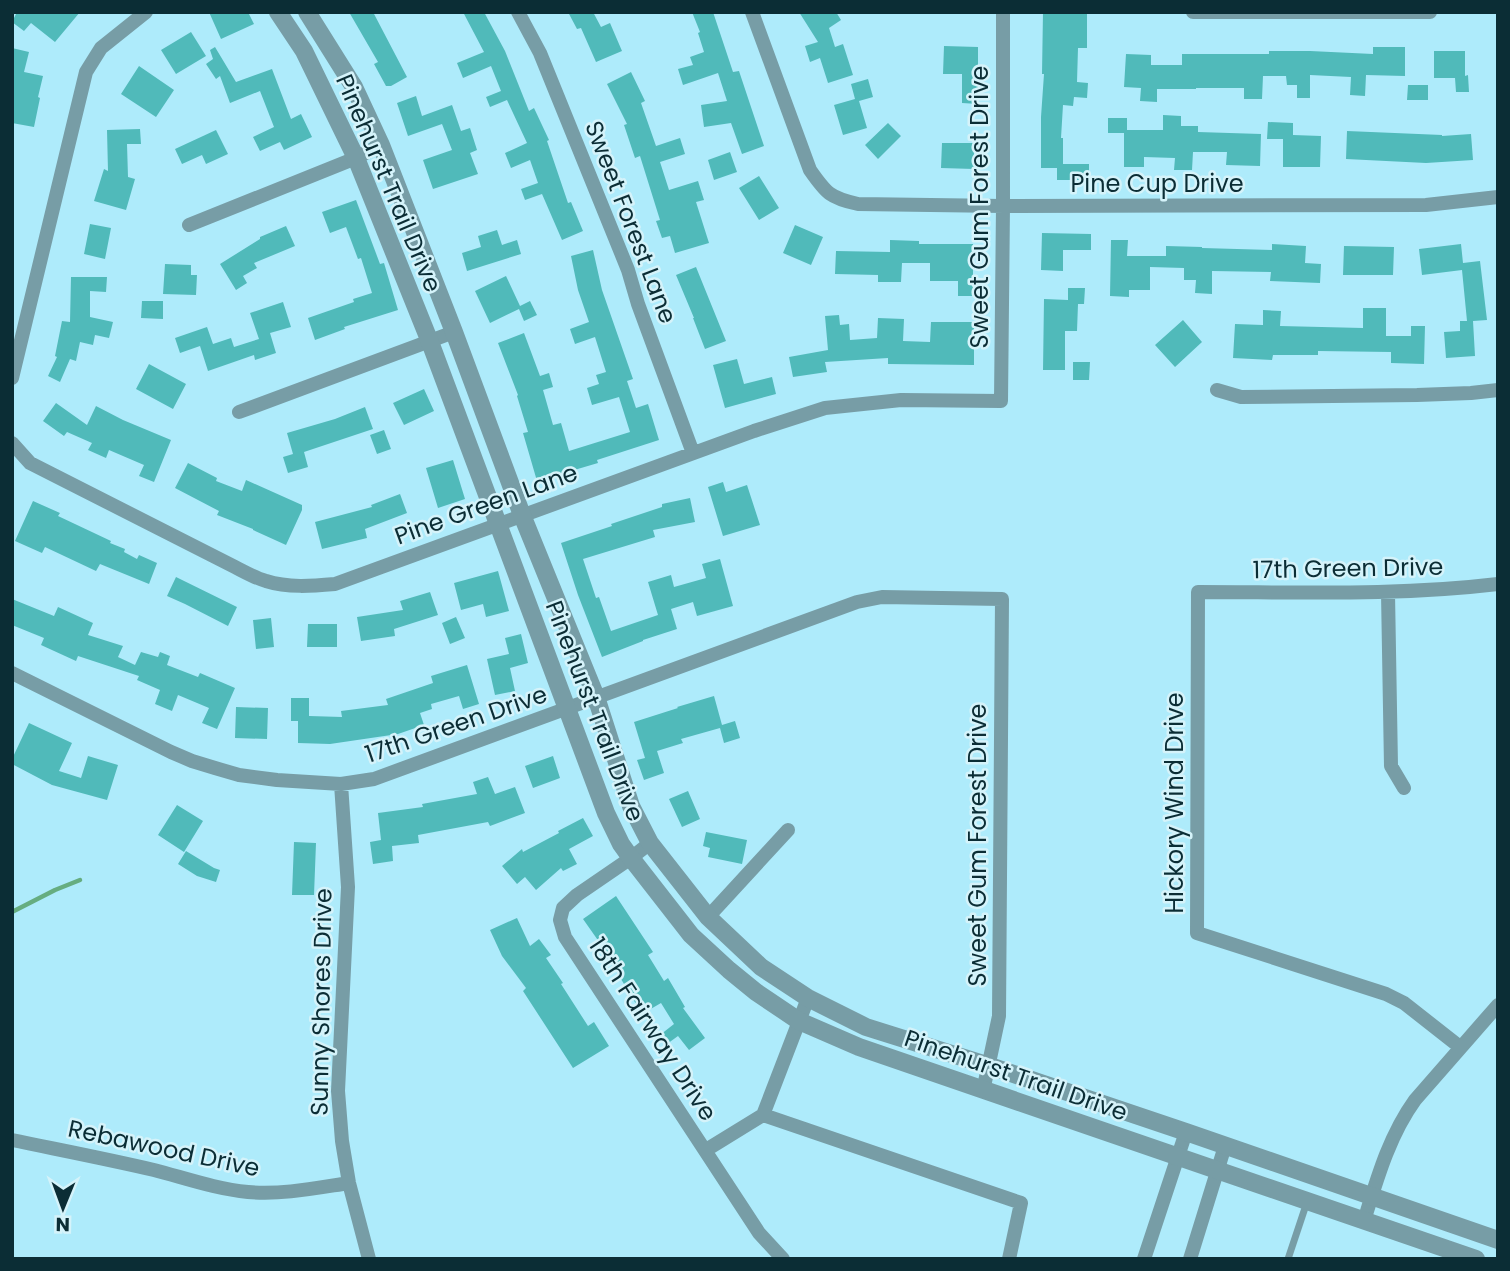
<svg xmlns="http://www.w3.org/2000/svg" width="1510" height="1271" viewBox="0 0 1510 1271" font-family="Poppins,sans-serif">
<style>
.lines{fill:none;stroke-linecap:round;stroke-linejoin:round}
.stream{stroke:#66ad80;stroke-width:4.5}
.building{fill:#50baba}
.service{stroke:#779da6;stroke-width:7}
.minor{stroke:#779da6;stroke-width:14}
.tertiary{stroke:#779da6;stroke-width:18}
.labels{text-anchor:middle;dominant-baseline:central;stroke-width:5;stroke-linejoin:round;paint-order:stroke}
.street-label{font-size:24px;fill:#0b2d35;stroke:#d5f3fa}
</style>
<rect width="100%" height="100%" fill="#aeebfb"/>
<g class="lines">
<path class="stream" d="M12 912 55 890 80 880"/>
</g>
<path class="building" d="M17 12H80L55 42 31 23 24 31 12 22Z
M209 12H248L254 24 221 39Z
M349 12H373L407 77 391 86H386L374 64 378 62Z
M463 12H484L505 51 529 111 534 108 549 140 547 141 568 203 571 202 583 231 562 240 542 194 525 200 521 189 538 183 530 160 511 168 505 153 527 143 507 100 490 107 486 97 501 91 491 66 463 78 457 63 484 52Z
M568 12H593L601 27 610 23 622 51 596 62 581 28 577 29Z
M692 12H713L733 72 739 71 764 146 742 154 731 123 704 127 701 105 727 101 718 73 683 85 678 69 693 65 690 57 704 52 698 33 700 32Z
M799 12H836L841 20 829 28 835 47 843 44 853 75 828 83 820 58 810 62 805 46 818 42Z
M1043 12H1087V48H1078L1077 82 1088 83 1087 98 1074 97 1073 106 1063 105 1061 138H1063V164H1089V180H1057V168H1041V117L1044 74H1042Z
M191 32 206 56 176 74 161 50Z
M944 46 978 47V104L962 103V74H943Z
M215 47 236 82 272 69 291 119 301 114 312 137 284 150 280 142 260 151 253 137 274 127 260 91 230 103 220 76 216 79 206 64 213 59 210 50Z
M1373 47H1405V76L1366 75 1365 96 1350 95 1351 77 1310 75V98H1297V85H1287L1286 76H1263L1262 99H1244V88H1196V89H1157V102L1140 101 1141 88 1124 87 1126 54 1151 55V65H1182V54H1269V51H1310L1373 54Z
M12 48 29 52 24 72 43 76 38 97 40 98 34 127 12 123Z
M1434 51H1465V76L1468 75 1469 92H1456L1455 78H1434Z
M139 66 174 90 156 117 121 94Z
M631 72 645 101 641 103 656 146 680 138 685 154 660 162 669 190 698 181 704 200 696 202 709 243 675 253 670 236 662 238 656 221 660 220 640 156 635 158 624 125 627 124 607 84Z
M868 79 873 97 859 101 867 128 843 135 834 105 855 99 851 84Z
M1408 85H1428V100H1407Z
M416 96 422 116 452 105 461 131 470 128 477 150 470 153 478 174 433 189 423 160 452 150 442 124 408 136 397 103Z
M1163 115 1181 116V126H1198V132L1261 134 1260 166 1226 165 1227 152H1193L1192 170H1174L1175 158 1144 157V167H1124V133H1108V118H1127V130H1163Z
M1268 122 1293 123V135L1321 136 1320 167H1283V139H1267Z
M888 123 901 136 878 159 865 145Z
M140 129 141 144H127L128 177 135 179 126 210 94 201 104 169 108 171 107 130Z
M216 130 228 154 206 164 202 155 182 164 175 149Z
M1347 131 1442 135V136L1471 134 1473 160 1426 163 1346 159Z
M942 143H974V169L941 168Z
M730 152 737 172 714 180 708 160Z
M759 176 779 208 759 220 739 188Z
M356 200 380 264 384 263 398 310 344 327 345 329 315 340 308 318 354 302 353 299 372 293 361 258 358 259 346 227 330 233 322 212Z
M90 224 111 228 105 259 84 254Z
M795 225 823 237 811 265 783 253Z
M286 226 295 246 254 263 257 268 243 276 247 283 236 290 220 264 260 239V237Z
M497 230 502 245 517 240 521 254 467 271 462 253 481 247 478 236Z
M1042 233 1091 234V250H1063V271L1041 270Z
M890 240 919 241V244H973V296H958V281H930V263H902L901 282H878V275L835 274 836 251 890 252Z
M1111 240H1128L1127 256H1166V246L1202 247V248L1272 250V244L1306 246 1305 263 1321 264 1320 283 1270 281 1271 272 1212 271V294L1195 293 1196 280H1184V268L1150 267V290H1129V297L1110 296Z
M1461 244 1463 263 1480 261 1487 320 1473 321 1475 356 1446 358 1444 332 1460 331V321H1467L1462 270 1422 275 1419 249Z
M1344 246 1394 247 1393 275H1343Z
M593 250 602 290 633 379 627 381 636 408 648 404 659 440 597 460 598 463 537 481 523 433 528 432 517 396 518 395 498 343 524 333 540 376 549 373 553 387 543 390 553 425 561 423 569 451 630 432 619 397 592 405 587 388 599 384 596 375 606 372 595 337 575 344 570 329 589 322 578 290 571 256Z
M165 264 191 265V275H197L196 295 163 294Z
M696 267 726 341 705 349 693 318H694L676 275Z
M506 276 520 306 530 301 537 315 524 321 519 309 490 323 475 291Z
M71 277H107L106 292 90 291V317L113 322 109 338 95 335 93 345 80 342 76 361 70 359 60 382 48 376 57 357 55 356 62 321 70 322Z
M1068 288H1085L1084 304H1078L1077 331H1065V370H1043L1044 299 1068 300Z
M142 301H163V319L141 318Z
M283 302 291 327 270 333 276 353 255 360 254 355 208 371 200 346 180 353 175 338 207 327 213 344 231 338 234 347 259 339 250 313Z
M1363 308H1386V336H1411V326H1425L1424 364 1391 363V352L1318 351V355H1273L1272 360 1233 358 1235 324 1263 325V310L1281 311 1280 326 1363 328Z
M839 315 840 325 849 324 850 340 877 338 878 318 904 319 903 341 930 342 931 322H974V365L888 364V358L825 362 827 372 793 377 789 357 828 350 825 316Z
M1183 320 1202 342 1175 367 1155 345Z
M737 359 744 384 772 377 776 394 725 408 713 365Z
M1073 362H1090L1089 380H1073Z
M149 364 186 384 173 409 136 389Z
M424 389 434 411 404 425 393 403Z
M56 403 87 425 96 406 123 420 171 440 154 482 139 476 144 465 109 450 106 458 88 450 92 443 67 432 64 436 43 421Z
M365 407 373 429 304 452 308 467 288 473 283 457 293 454 287 433 335 419Z
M384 430 391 449 377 454 370 435Z
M453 460 465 499 438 508 426 468Z
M188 463 217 478 216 481 242 491 246 480 302 505V510L286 545 253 530V529L217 515 219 511 175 488Z
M723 482 726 492 747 485 760 525 723 536 708 487Z
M400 494 407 513 365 529 367 538 322 549 315 522 372 507 371 505Z
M690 498 695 522 653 530 655 537 583 559 596 598 599 597 611 631 658 615 648 582 671 575 674 587 706 578 702 564 720 559 733 606 697 616 693 602 671 609 677 629 643 640V641L602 657 578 595 561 543 612 526 611 524 662 507V504Z
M33 501 60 513 58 516 111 541 110 543 125 549 124 552 137 559 139 555 157 563 149 584 100 564 96 571 45 547 42 553 15 541Z
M498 571 509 611 486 617 483 604 461 610 454 583Z
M176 577 237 607 228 626 185 604 167 596Z
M430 592 438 615 394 629 395 636 361 641 357 617 403 610 400 601Z
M12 599 54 616 58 607 93 623 88 635 123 646 118 657 135 665 141 652 158 657 160 652 170 656 167 665 198 677 200 673 235 688 217 729 202 723 209 708 178 695 172 711 155 704 160 690 137 680 139 676 78 656 76 661 41 645 44 638 12 625Z
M456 617 465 638 450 644 442 623Z
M271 618 274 647 256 649 253 620Z
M308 624H337V647H307Z
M521 634 528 663 510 668 515 691 495 695 487 659 509 654 505 638Z
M467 665 479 704 463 709 459 696 431 704 432 709 420 713 424 725 398 734 330 744 298 743V721H291V698H309V716L342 717 341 711 388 705 386 699 433 683 431 676Z
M714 696 722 725 735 721 740 738 724 743 720 728 681 739 683 743 657 751 664 773 644 780 637 760 645 758 634 722 678 708 677 707Z
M236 707 268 708 267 739 235 738Z
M29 723 72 743 59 771 81 778 88 756 118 765 107 800 52 785 12 764V759Z
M553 756 560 778 533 788 525 766Z
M488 777 495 794 515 787 525 813 490 826 488 822 418 835 419 843 392 846 393 861 373 864 370 842 381 840 378 813 423 807 422 804 477 794 473 782Z
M688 791 700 819 682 827 669 799Z
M177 805 203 821 184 852 158 835Z
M583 818 593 836 569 849 577 864 563 871 561 868 536 890 525 877 517 884 502 866 522 849 523 852 559 833 558 831Z
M706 832 747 840 742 864 708 857 710 848 703 846Z
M294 842 316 843 314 895H292Z
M186 851 214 868 220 870 216 882 197 876 178 864Z
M616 896 653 952 648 955 664 981 668 978 685 1007 683 1008 705 1038 689 1050 678 1036 667 1044 660 1035 674 1024 661 1003 642 1014 609 959 607 960 600 947 602 946 583 919Z
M517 918 530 946 539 939 551 955 546 958 563 983 561 984 588 1026 594 1022 609 1046 573 1068 523 991 526 988 502 956 490 930Z"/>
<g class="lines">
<path class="service" d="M1288 1259 1307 1202"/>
<path class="minor" d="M518 12 540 53 555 90 628 270 638 304 693 453
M752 12 810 170C826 193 830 198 858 204L1003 206 1426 205 1498 197
M1193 12H1430
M189 225 356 158 381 145
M12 378 86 72 101 48 146 12
M1217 390 1241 397 1417 395 1471 393 1498 390
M239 412 454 332
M12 443 30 463 235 567C245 572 255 578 266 581 288 588 312 586 335 584L754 431 825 408 901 400 1001 401 1003 206V12
M1388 593 1391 766 1404 788
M12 673 171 752 192 761 215 768 239 775 277 780 341 784 374 779 857 602 882 597 1002 599 999 1016 983 1091
M341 784 348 887 338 1091 342 1141 349 1183 369 1259
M650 843 631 858 577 895 563 908 560 920 565 937 759 1233 783 1259
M708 917 788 830
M1460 1047 1404 1003 1386 994 1197 933 1198 592C1298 592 1398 596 1498 584
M763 1115 1021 1203 1009 1259
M12 1140C60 1150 107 1159 154 1170 185 1178 216 1189 248 1192 282 1195 316 1188 349 1183
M706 1150 763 1115 808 998
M1364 1221C1377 1179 1389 1136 1415 1100L1498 1005
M1144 1259 1186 1132
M1190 1259 1225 1146"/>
<path class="tertiary" d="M278 12 304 51 356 158 430 342 606 813 621 844 631 858 691 935 729 970 756 992 799 1021 859 1047 1476 1259
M307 12 354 87 381 145 454 332 522 515 596 697 631 806 650 843 708 917 761 967 808 998 866 1027 990 1066 1186 1132 1498 1240"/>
</g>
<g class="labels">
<g class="street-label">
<text transform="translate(389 183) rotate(67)">Pinehurst Trail Drive</text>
<text x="1157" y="183">Pine Cup Drive</text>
<text transform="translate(979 207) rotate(-90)">Sweet Gum Forest Drive</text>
<text transform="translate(631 222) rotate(69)">Sweet Forest Lane</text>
<text transform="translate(486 504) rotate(-20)">Pine Green Lane</text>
<text transform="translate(1348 568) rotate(-1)">17th Green Drive</text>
<text transform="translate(595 711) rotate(69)">Pinehurst Trail Drive</text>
<text transform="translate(456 724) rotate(-19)">17th Green Drive</text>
<text transform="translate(1174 803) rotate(-90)">Hickory Wind Drive</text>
<text transform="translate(977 845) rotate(-90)">Sweet Gum Forest Drive</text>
<text transform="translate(321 1002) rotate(-89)">Sunny Shores Drive</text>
<text transform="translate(653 1029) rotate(57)">18th Fairway Drive</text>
<text transform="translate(1016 1075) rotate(19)">Pinehurst Trail Drive</text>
<text transform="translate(164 1148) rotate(12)">Rebawood Drive</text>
</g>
</g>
<rect width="1510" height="1271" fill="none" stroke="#0b2d35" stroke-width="28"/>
<g transform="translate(63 1208) rotate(181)" stroke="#d5f3fa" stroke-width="5" paint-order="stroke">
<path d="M0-5L12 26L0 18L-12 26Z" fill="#0b2d35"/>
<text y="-10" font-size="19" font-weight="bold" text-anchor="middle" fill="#0b2d35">N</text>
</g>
</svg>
